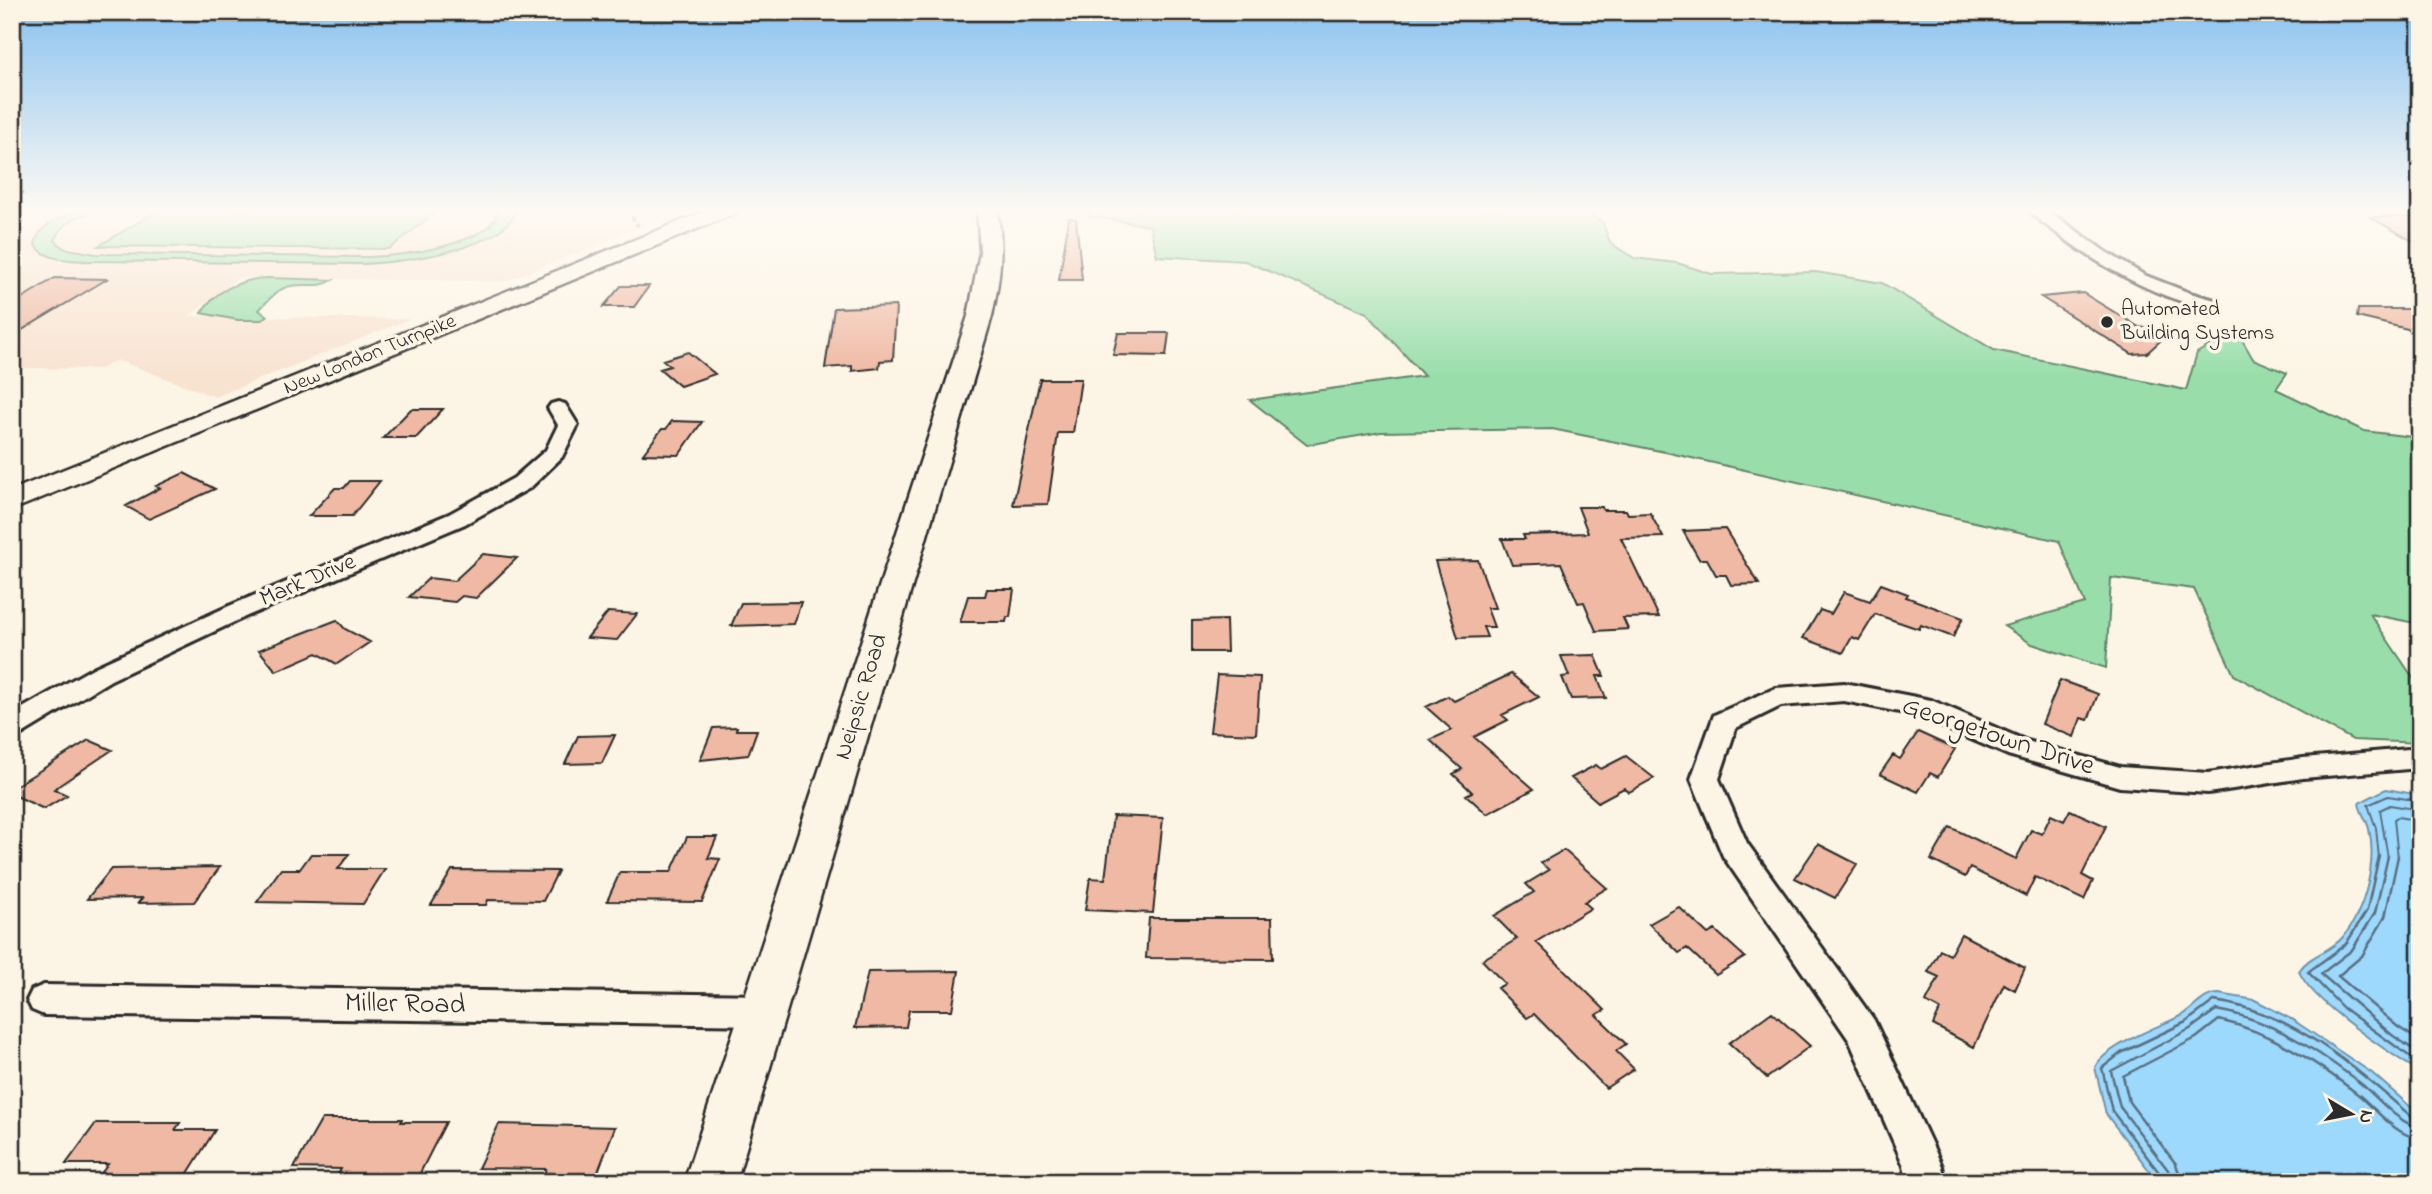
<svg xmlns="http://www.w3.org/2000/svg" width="2432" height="1194" viewBox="0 0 2432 1194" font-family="'Indie Flower',sans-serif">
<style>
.built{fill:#f8e3d1}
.green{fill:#99deaa;stroke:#62846a;stroke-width:2}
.water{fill:#9dd8fd;stroke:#6f93a9;stroke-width:2}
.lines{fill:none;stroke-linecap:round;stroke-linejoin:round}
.shore-far1{stroke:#59707f;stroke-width:2}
.shore{stroke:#59707f;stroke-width:2.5}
.building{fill:#efb9a3;stroke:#2b2b2b;stroke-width:2}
.street-casing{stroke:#2b2b2b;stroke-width:6}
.secondary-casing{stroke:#2b2b2b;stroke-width:5}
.path{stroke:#2b2b2b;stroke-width:3.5;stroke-dasharray:5 3.5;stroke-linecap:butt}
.street{fill:#fcf5e5;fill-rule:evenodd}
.secondary{fill:#fcf5e5;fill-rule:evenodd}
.poi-dot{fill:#2b2b2b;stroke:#fcf5e5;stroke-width:2.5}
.labels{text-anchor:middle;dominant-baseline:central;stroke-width:7;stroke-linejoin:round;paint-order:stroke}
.far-poi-label{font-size:21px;fill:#2b2b2b;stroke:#fcf5e5;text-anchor:start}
.far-street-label{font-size:21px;fill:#2b2b2b;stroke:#fcf5e5}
.street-label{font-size:24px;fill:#2b2b2b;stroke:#fcf5e5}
.near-street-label{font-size:28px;fill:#2b2b2b;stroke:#fcf5e5}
</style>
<rect width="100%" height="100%" fill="#fcf5e5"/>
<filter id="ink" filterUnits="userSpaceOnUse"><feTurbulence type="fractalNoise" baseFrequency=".0143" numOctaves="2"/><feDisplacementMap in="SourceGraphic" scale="14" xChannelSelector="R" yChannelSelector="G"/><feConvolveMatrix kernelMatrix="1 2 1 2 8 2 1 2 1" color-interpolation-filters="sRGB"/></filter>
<g filter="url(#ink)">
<path class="built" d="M20 209H686L506 281 238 278 189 316 410 319 215 397 117 360 100 369 12 368V213Z"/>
<path class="green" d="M81 209H98C82 215 60 222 55 240L63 248 96 254 367 257C397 256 494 246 499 209H516C506 251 395 263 359 264L87 261C70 260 46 261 35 245 37 225 64 216 81 209Z
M161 209H440L389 249 98 246Z
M1090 209H1584L1603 223 1610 243 1634 258 1677 263 1712 274 1816 272 1882 283 1994 350 2186 390 2197 353 2227 335 2241 338 2253 359 2287 373 2276 389 2364 431 2420 438V624L2370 614 2420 688V743L2353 740 2234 675 2194 589 2111 578 2106 668 2032 644 2004 626 2085 603 2059 541 1665 452 1552 429 1381 432 1307 445 1250 400 1424 376 1367 313 1245 261 1157 256 1150 226 1089 216Z
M267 278 333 280C318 290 300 281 284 288 273 293 267 302 259 310L267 316 262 320H238L201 313C214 291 241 279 267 278Z"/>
<path class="water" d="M2386 789 2420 795V1072C2392 1055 2309 1000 2299 971 2309 955 2330 952 2342 938 2365 911 2377 863 2369 829 2367 820 2360 812 2359 803Z
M2219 994 2255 1000 2293 1020 2372 1073 2420 1115V1182H2158L2106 1114 2095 1067C2105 1046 2160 1026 2181 1016 2195 1009 2202 994 2219 994Z"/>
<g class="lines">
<path class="shore-far1" d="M2379 858 2376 828 2368 805 2388 796 2420 801
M2388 858 2380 810 2390 805 2420 810
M2398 858 2394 819 2398 817 2420 821"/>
<path class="shore" d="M2379 856 2367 910 2346 944 2308 972 2343 1008 2420 1064
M2388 856 2375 913 2352 950 2321 974 2392 1035 2420 1054
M2398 856 2385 917 2362 956 2338 976 2398 1027 2420 1041
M2162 1182 2161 1175 2112 1111 2102 1068 2121 1053 2186 1022 2214 1001C2292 1011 2356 1068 2413 1118L2420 1119
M2171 1182 2168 1170 2120 1107 2111 1071 2190 1029 2216 1010C2271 1019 2317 1050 2360 1083 2378 1097 2397 1123 2420 1128
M2182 1182 2176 1164 2129 1102 2123 1076 2196 1038 2219 1020C2272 1032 2318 1063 2360 1096 2379 1112 2394 1134 2420 1139"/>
</g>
<path class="building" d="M2370 217H2420V245Z
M1069 218 1076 219 1082 280H1059Z
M55 278 107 279 12 336V304Z
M621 286H649L634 307H603Z
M2083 293 2139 327 2170 332 2147 353 2132 354 2041 297Z
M896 306 893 360 880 361 879 368 852 371V366L825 368 834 308Z
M2358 309H2420V332L2357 317Z
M1118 333H1169L1166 356 1113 355Z
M688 352 715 374 680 386 660 369 670 366 663 360Z
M1040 379H1081L1073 433H1058L1048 504 1013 505Z
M411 409H443L416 438H383Z
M672 421 702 422 679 455 643 454 662 429H666Z
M184 473 215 489 149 519 126 506 160 488 156 486Z
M350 481H380L352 516H309L335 488H344Z
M1578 507H1602L1603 510H1626L1628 514 1650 513 1663 537 1621 538 1659 617 1623 618 1628 629 1596 631 1584 602 1578 603 1561 563 1512 565 1502 539H1525L1523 535 1588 533Z
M1725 529 1759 584 1731 585 1726 575H1716L1707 559H1699L1683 531Z
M483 554 517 558 476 598 462 596 455 602 409 597 429 578 454 581Z
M1478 560 1495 608H1487L1494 627H1483L1487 637 1458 638 1435 561Z
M1881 584 1908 594 1906 597 1963 618 1953 637 1921 625 1919 629 1875 614 1859 640 1852 637 1843 653 1803 638 1820 610 1831 614 1844 592 1870 601Z
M987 589H1014L1010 617H1007L1006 622H960L968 596H985Z
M801 602 794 624 731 626 741 603Z
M608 612 637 614 617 640 587 638Z
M337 620 345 629 370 642 337 664 317 653 276 671 259 650Z
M1226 620 1227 652H1192V621Z
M1595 655 1604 676H1597L1606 698 1571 699 1562 677 1569 676 1561 656Z
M1511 674 1539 697 1502 715 1508 720 1474 737 1534 789 1487 814 1466 795 1472 792 1453 774 1462 769 1430 740 1452 730 1426 707 1448 696 1454 701Z
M1217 675 1260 677 1256 734 1210 732Z
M2060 680 2098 694 2088 720 2081 718 2074 737 2042 724Z
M737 727 736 730H757L748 755 700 760 713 728Z
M1918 732 1955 749 1938 777 1930 773 1918 792 1880 774 1893 755 1900 759Z
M615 735 602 763 565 764 578 736Z
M89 740 112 750 54 789 67 795 44 809 12 794V788Z
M1626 756 1654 778 1629 792 1624 788 1598 802 1571 778 1596 765 1601 769Z
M2070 810 2106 826 2082 875 2093 881 2084 900 2035 877 2026 896 1970 868 1965 877 1931 860 1950 827 2016 859 2031 830 2042 834 2051 815 2064 821Z
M1113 816 1163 818 1153 913 1085 910 1090 878 1105 879Z
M687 837H717L708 858 720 859 702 902 607 901 620 872H671Z
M1818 844 1857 864 1835 898 1795 878Z
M1564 850 1607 888 1584 902 1591 908 1536 942 1605 1010 1596 1015 1626 1044 1616 1051 1634 1069 1606 1088 1534 1014 1527 1018 1497 988 1505 984 1482 960 1517 939 1494 916 1534 892 1526 884 1549 870 1541 863Z
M311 854H349L338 869H385L363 904 257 902 281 869H300Z
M220 867 194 902 138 903 142 898 87 899 111 869Z
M452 870 558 871 543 901 488 900 486 905H431Z
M1679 907 1708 934 1715 930 1745 957 1716 975 1687 948 1679 953 1649 924Z
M1149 918H1272L1273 959 1146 958Z
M1961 934 2025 968 2015 990 2004 984 1974 1047 1933 1025 1940 1010 1926 1002 1939 977 1928 972 1940 950 1950 955Z
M959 971 952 1010H909L906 1027 855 1028 868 972Z
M1772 1012 1810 1046 1767 1078 1729 1043Z
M322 1119H402L401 1122H446L417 1179 334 1182 341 1169 294 1168Z
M96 1123H180L175 1130H215L183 1181 95 1182 108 1164H66Z
M499 1124 615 1127 594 1182H541L546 1169 478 1168Z"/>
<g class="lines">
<g class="street-casing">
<path id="street" d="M2028 209H2046L2103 250 2144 275 2190 293 2215 300 2218 304 2209 309C2154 296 2107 270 2062 237 2051 228 2037 220 2028 209Z
M558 402 565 404 578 425 562 457 530 488 465 524 247 616 111 680 22 734 12 736V714L93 668 229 606 449 514 514 478 546 450 558 425 548 408 551 404Z
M1844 683 1931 700 2027 741 2120 767 2208 773 2303 758 2420 748V768L2303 778 2208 793 2120 787 2008 755 1915 715 1844 701 1781 706 1736 728 1719 779 1747 843 1874 1020 1942 1166 1945 1182H1907L1904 1166 1849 1040 1723 856 1691 779 1714 715 1776 688Z
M44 985 766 995 778 1000 783 1010 778 1020 766 1025 44 1015 32 1010 27 1000 32 990Z"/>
</g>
<g class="secondary-casing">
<path id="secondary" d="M711 209H739L736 213 12 510V490Z
M977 209H997C1004 246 1000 279 992 316L756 1115 736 1182H684L968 316 980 252Z"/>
</g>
<path class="path" d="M627 209 638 226"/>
<use href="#street" class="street"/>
<use href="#secondary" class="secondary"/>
</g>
</g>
<linearGradient id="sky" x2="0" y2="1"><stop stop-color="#8ac2f0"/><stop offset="0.56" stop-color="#fefaf3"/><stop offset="1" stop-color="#fefaf3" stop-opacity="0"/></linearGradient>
<rect width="2432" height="376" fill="url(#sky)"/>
<circle class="poi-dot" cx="2107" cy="322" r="7"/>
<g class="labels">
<g class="far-poi-label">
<text x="2121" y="310">Automated<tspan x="2121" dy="24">Building Systems</tspan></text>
</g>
<g class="far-street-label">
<text transform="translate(370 355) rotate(-22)">New London Turnpike</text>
</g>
<g class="street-label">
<text transform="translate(308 581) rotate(-23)">Mark Drive</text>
<text transform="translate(862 697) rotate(-73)">Neipsic Road</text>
</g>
<g class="near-street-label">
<text transform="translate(1998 737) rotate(18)">Georgetown Drive</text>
<text transform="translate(405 1005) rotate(1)">Miller Road</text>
</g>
</g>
<rect width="2432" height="1194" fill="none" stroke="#fcf5e5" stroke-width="42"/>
<rect x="21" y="21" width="2390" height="1152" fill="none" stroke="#2b2b2b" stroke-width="2.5" filter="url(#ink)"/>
<g transform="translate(2351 1114) rotate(100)" stroke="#fcf5e5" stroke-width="5" paint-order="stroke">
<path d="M0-5L12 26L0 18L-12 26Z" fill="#2b2b2b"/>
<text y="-10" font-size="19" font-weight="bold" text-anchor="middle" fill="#2b2b2b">N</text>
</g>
</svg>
